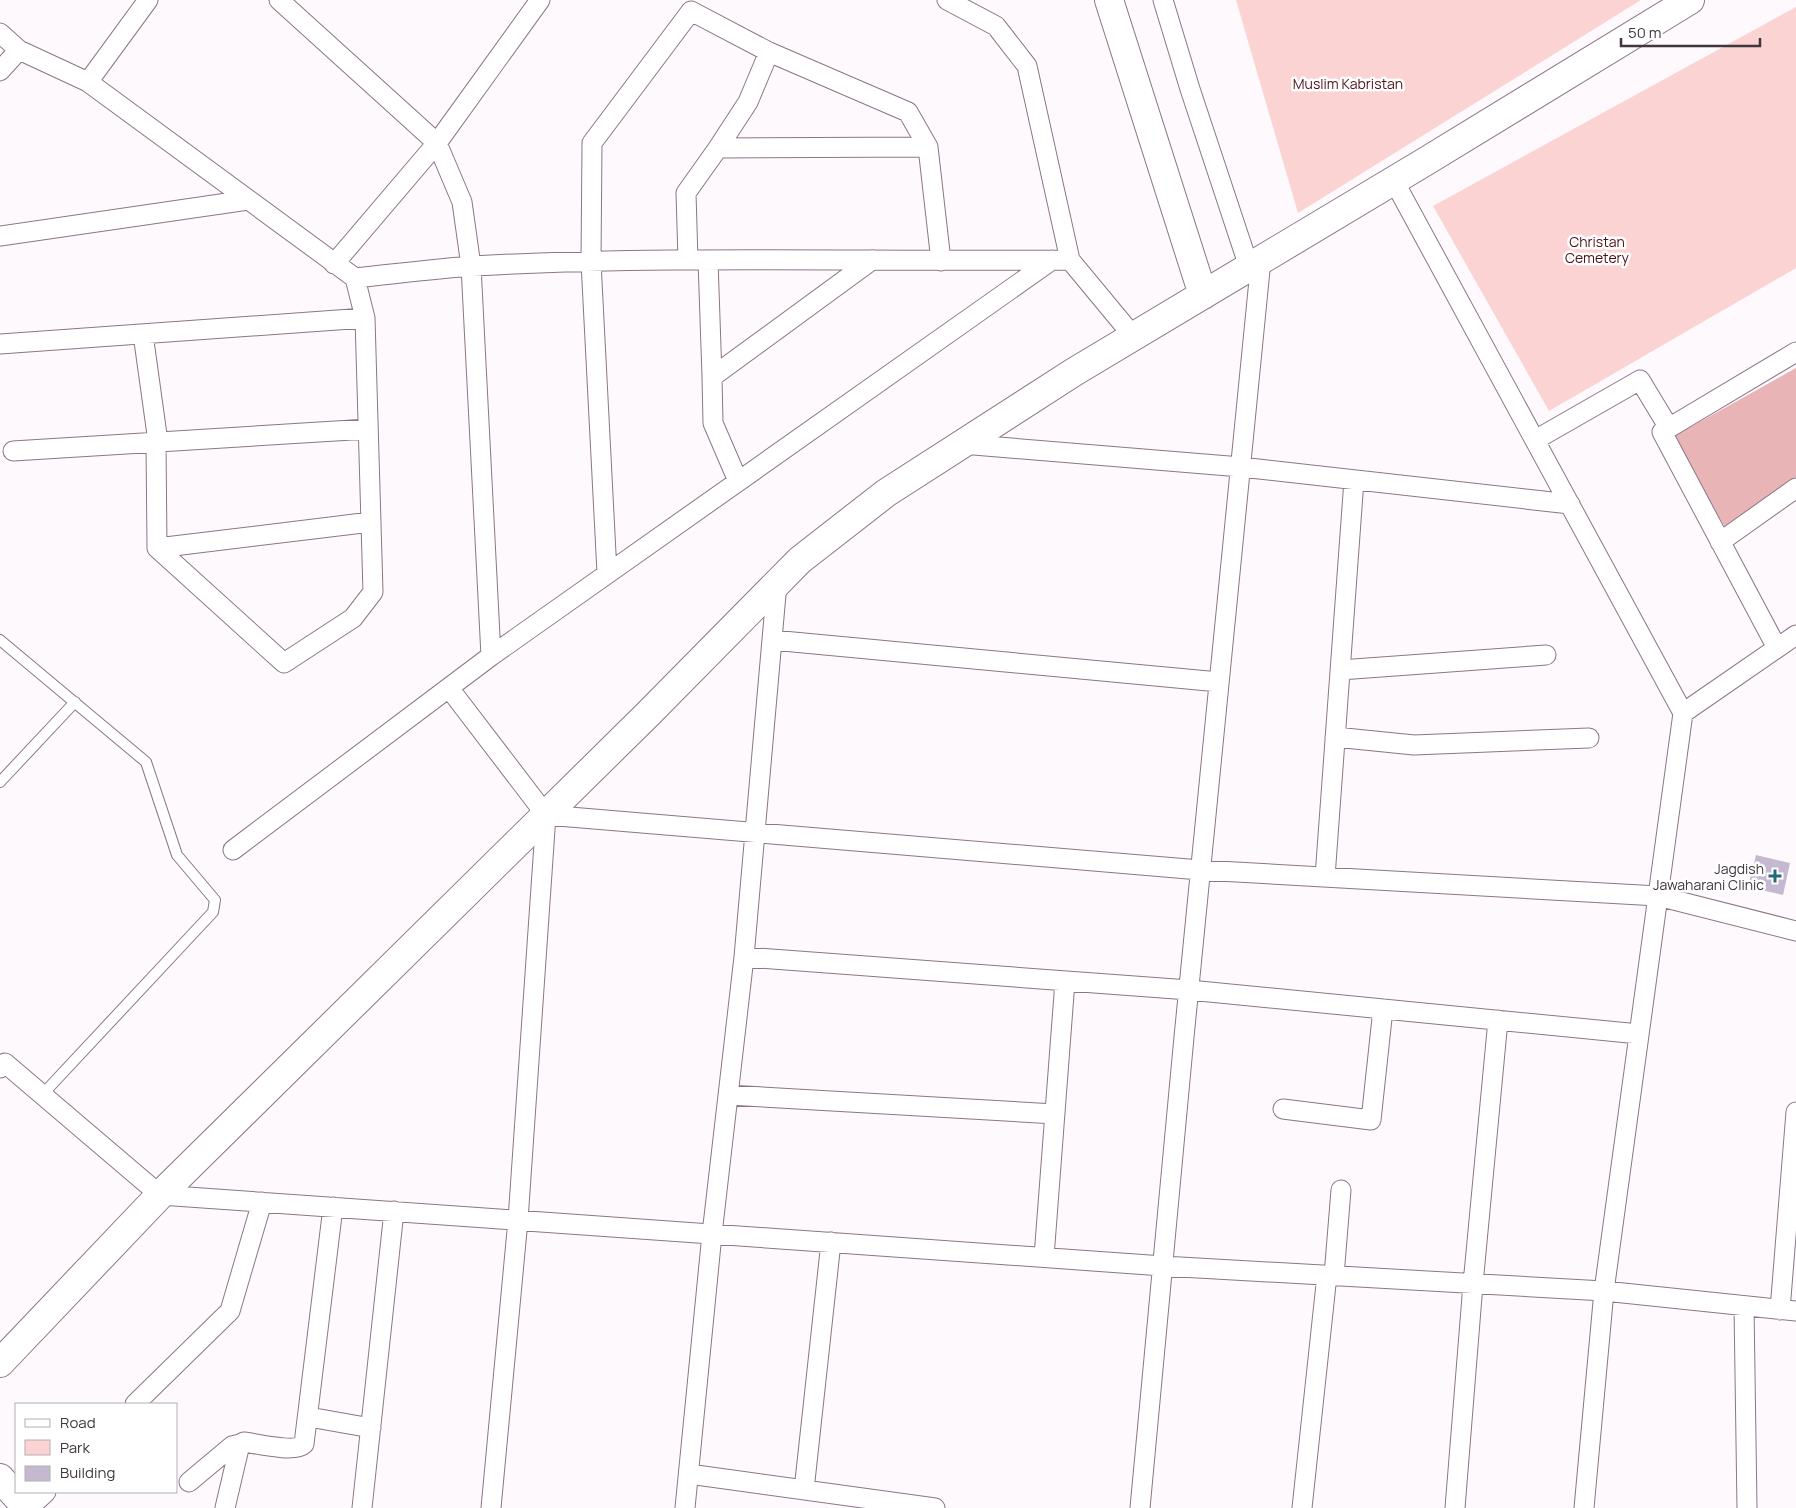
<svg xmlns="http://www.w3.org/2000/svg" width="1796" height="1508" viewBox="0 0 1796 1508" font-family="Manrope,sans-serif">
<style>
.green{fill:#fbd3d3}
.forest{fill:#e8b4b5}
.building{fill:#c5b9d1}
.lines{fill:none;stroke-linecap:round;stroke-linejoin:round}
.lane-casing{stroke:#8b7687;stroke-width:12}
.street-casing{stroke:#8b7687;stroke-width:21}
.secondary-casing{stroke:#8b7687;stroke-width:30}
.lane{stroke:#fff;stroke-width:10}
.street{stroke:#fff;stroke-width:19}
.secondary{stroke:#fff;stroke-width:28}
.poi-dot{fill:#236978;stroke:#fff;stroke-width:2}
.labels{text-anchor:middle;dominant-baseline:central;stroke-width:5;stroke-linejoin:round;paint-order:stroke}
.park-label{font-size:14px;fill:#4d1118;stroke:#fff}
.poi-label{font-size:14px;fill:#3f363e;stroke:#fff;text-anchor:end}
</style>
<rect width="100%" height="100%" fill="#fef9fd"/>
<path class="green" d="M1236 0H1641L1298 213Z
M1796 7V268L1549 411 1433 206Z"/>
<path class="forest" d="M1796 368V477L1725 527 1671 438Z"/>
<path class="building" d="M1756 855 1790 863 1783 895 1748 887Z"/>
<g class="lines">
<g class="lane-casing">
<path id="lane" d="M0 640 146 762 177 855 215 900 213 912 42 1095
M0 782 75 702"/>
</g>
<g class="street-casing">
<path id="street" d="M279 0 437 143 462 202 471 266 491 656
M947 0 996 26 1027 66 1070 260 1133 336
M1163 0 1190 89 1249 267
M0 33 19 50 88 82 355 278C394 274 433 269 472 266 671 255 871 262 1070 260
M0 71 19 50
M88 82 148 0
M718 148 748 102 769 52
M1394 181 1683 713 1604 1291 1584 1508
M0 236 248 200
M688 260 686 193 718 148 928 147
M708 260 712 377 872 260
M334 264 437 143 540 0
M143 334 158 442H156L157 548 284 663 353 618 373 592 365 318 355 278
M0 344 365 318
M712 377 713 423 738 481
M1535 440 1640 380 1669 428
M962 444 1241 467 1570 504
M13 451 368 429
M1720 542 1796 488
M157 548 371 522
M607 573 591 262 592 143 691 11 769 52 908 112 928 147 941 261
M772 640 1219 682
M1777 648 1662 432 1796 352
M1340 670 1546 655
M449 688 546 815 518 1220 491 1508
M1683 713 1796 635
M1335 737 1414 745 1589 738
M546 815 1200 870 1658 896 1796 931
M233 850 491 656 1052 260
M1325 877 1354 480
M744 957 777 583
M0 1068 5 1063 160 1195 1163 1266 1604 1291 1796 1311
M728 1095 1055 1114
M1283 1109 1371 1120 1383 1009
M1044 1257 1065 981
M1334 1276 1341 1190
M1744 1306 1747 1508
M1780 1310 1796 1112
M135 1404 230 1311 262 1202
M309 1417 371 1428
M689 1474 935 1508
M189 1482 232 1446 240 1444
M804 1490 831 1242
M29 1508 46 1492
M225 1508 240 1444 244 1442C258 1444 295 1453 304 1444L333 1207
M362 1508 394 1211
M685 1508 712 1234 744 957 1189 990 1639 1034
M1140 1508 1184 1037 1261 260
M1302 1508 1327 1275
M1455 1508 1473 1284 1498 1020"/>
</g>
<g class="secondary-casing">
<path id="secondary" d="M1109 0 1203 295
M0 1363 160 1195 648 714 800 560 886 493 1074 372 1423 163 1690 0
M0 1478 27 1508"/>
</g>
<use href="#lane" class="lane"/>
<use href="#street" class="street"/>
<use href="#secondary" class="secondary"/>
</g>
<path class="poi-dot" d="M1772.5 868.5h5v5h5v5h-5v5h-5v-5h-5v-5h5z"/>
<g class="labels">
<g class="park-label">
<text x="1348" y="83">Muslim Kabristan</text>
<text x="1597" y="241">Christan<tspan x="1597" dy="16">Cemetery</tspan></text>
</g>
<g class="poi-label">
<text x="1764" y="868">Jagdish<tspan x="1764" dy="16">Jawaharani Clinic</tspan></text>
</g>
</g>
<rect x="15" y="1403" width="162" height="90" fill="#ffffff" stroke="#b2afb2"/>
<rect x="25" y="1419" width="25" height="8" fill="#ffffff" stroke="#b2afb2"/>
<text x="60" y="1428" font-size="15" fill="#3f363e">Road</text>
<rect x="25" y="1440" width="25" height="15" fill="#fbd3d3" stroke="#b2afb2"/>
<text x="60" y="1453" font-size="15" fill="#3f363e">Park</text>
<rect x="25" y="1466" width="25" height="15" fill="#c5b9d1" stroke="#b2afb2"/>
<text x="60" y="1478" font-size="15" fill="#3f363e">Building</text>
<path d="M1621 38v8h139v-8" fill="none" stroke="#3f363e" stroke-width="2.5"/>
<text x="1628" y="38" font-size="15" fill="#3f363e" stroke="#ffffff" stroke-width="4" paint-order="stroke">50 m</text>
</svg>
